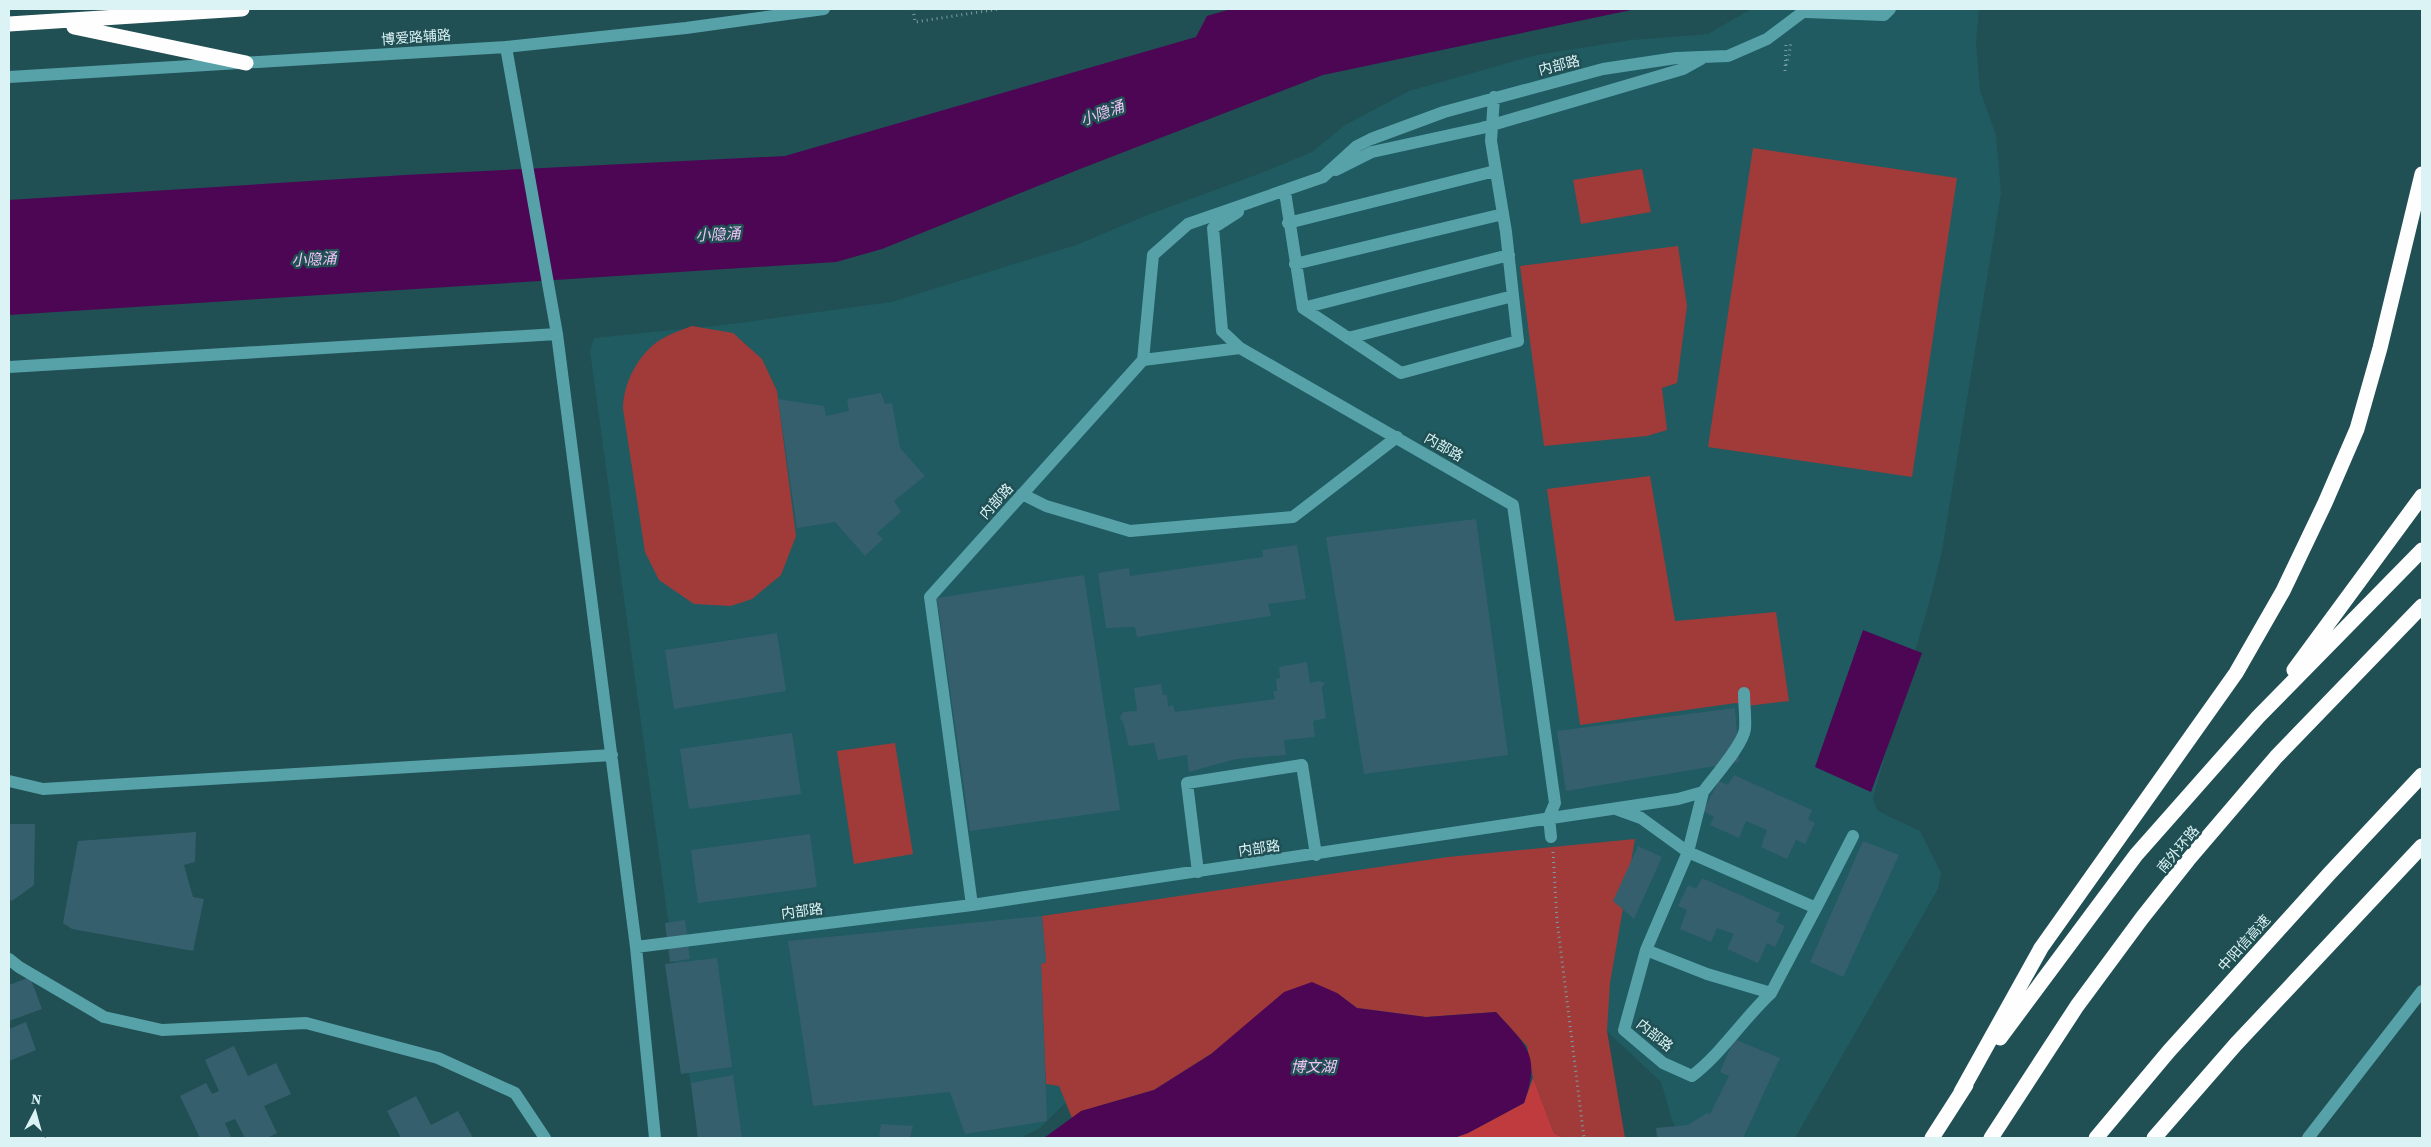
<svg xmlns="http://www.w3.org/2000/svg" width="2431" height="1147" viewBox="0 0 2431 1147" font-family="'Source Serif 4','Noto Sans SC',serif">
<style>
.built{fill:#1f5b60}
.green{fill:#a13b3a}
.forest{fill:#bf3b3e}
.water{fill:#4c0654}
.building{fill:#365f6d}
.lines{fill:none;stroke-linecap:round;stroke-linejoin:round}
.path{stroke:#7a9ea1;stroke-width:3;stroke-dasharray:1 4;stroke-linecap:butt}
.minor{stroke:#57a2a9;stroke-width:12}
.highway{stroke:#fefefe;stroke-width:15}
.labels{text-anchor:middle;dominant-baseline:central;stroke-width:5;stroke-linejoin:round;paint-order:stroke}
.street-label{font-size:14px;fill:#dbf3f5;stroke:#204f54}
.water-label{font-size:15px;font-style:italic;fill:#f1c5f4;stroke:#204f54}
</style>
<rect width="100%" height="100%" fill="#204f54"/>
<path class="built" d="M1751 9H1979L1976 41 1980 90 1996 135 2001 193 1942 551 1931 596 1873 798 1878 811 1920 831 1941 873 1938 889 1795 1138H1681L1672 1120 1661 1082 1597 1022 1470 1001 1093 1085 1063 1105 1039 1129 1020 1138H698L590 351 594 338 732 324 891 302 1076 245 1145 216 1261 173 1312 152 1345 125 1409 91 1536 55 1631 40 1708 34Z"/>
<path class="green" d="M1753 148 1957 178 1912 477 1708 447Z
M1642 169 1651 212 1581 224 1573 180Z
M1678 246 1687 306 1677 383 1662 388 1667 430 1647 436 1544 446 1520 266Z
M692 326 733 333 762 359 777 391 796 536 781 575 752 599 731 606 694 604 659 580 645 552 623 409C623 384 638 354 660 340 670 334 681 330 692 326Z
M1650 476 1675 621 1776 612 1789 701 1747 706 1736 703 1580 725 1547 489Z
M895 743 913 854 854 864 837 751Z
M1635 839 1610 983 1607 1031 1625 1138H1563L1554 1133 1533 1078 1527 1046 1496 1012 1426 1017 1357 1008 1337 993 1211 1054 1154 1090 1082 1111 1072 1118 1059 1086 1046 1084 1041 964 1046 962 1042 916 1448 857Z"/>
<path class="forest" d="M1533 1078 1554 1133 1563 1138H1454L1468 1133 1524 1103Z"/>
<path class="water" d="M1231 9H1636L1323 75 1080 169 882 249 836 262 9 315V200L405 175 785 156 1196 37 1207 16Z
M1863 630 1922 653 1871 792 1815 767Z
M1312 982 1337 993 1357 1008 1426 1017 1496 1012C1527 1046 1541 1055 1524 1103L1468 1133 1454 1138H1044L1081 1111 1154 1090 1211 1054 1284 992Z"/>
<path class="building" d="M881 393 885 404 892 403 900 448 925 476 894 501 901 512 877 533 883 539 865 556 835 522 797 528 778 399 824 406 826 416 849 411 847 399Z
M1476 519 1508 755 1364 774 1326 537Z
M1297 545 1306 599 1268 604 1271 616 1137 637 1135 627 1106 628 1098 573 1129 568 1130 576 1263 557 1262 550Z
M1084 575 1120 810 970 831 937 598Z
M777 633 786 691 674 709 665 650Z
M1307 662 1310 683 1319 681 1325 683 1322 688 1326 718 1313 721 1315 737 1284 740 1286 755 1236 759 1189 772 1187 755 1158 760 1154 743 1129 746 1123 722 1120 718 1123 712 1137 711 1134 688 1161 684 1163 695H1167L1168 707 1173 705 1175 712 1275 699 1273 691H1277L1276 679 1280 678 1279 667Z
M1735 708 1739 762 1566 791 1557 731Z
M792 733 801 794 689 809 680 749Z
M1734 775 1812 810 1808 819 1815 823 1805 844 1796 840 1787 859 1761 847 1767 830 1746 821 1739 838 1710 825 1714 817 1703 811 1719 781 1728 785Z
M9 824H35L34 885 12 901 9 899Z
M196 832 195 862 184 865 193 897 204 899 193 951 72 929 63 923 78 841Z
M810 834 817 887 698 903 691 850Z
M1863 841 1899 855 1843 977 1810 962Z
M1638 846 1662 857 1634 919 1613 901Z
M1702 878 1780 913 1776 922 1785 926 1775 947 1767 943 1758 963 1727 949 1734 934 1717 928 1711 942 1680 929 1687 910 1678 906 1688 885 1696 889Z
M1042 916 1046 962 1041 964 1047 1121 965 1134 950 1092 813 1106 788 941Z
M685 920 690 959 670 962 665 923Z
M717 958 732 1067 681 1074 665 964Z
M30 977 42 1009 9 1021V985Z
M26 1022 36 1050 9 1061V1029Z
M1734 1039 1780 1058 1743 1138H1657L1656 1128 1688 1125 1707 1113 1710 1114 1729 1076 1720 1072Z
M234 1046 248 1076 276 1063 291 1094 264 1106 277 1133 267 1138H245L235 1119 225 1123 231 1137 200 1138 180 1096 206 1083 212 1094 219 1091 205 1060Z
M733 1075 742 1138H698L691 1083Z
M416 1096 431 1125 458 1111 473 1138H401L387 1111Z
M881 1124 913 1126 910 1138H879Z"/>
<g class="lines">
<path class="path" d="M913 9 915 22 999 9
M1786 65 1789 55 1791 42
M1785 71 1786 44
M1553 852 1557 920 1584 1138"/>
<path class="minor" d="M1806 12 1884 15 1890 9
M506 47 557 334 636 947 655 1138
M9 77 506 47 686 28 824 9
M1336 170 1372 152 1482 128 1683 69 1701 59
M1285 192 1303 308 1401 373 1518 341 1506 232 1491 141 1494 97
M1238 212 1213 228 1222 331 1240 348 1513 505 1555 803 1549 817 1551 837
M1288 223 1495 171
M1295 264 1503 214
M1303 308 1509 255
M1348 338 1513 296
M1143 360 1240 348
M9 367 557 334
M1022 494 1046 506 1130 531 1293 517 1397 437
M9 781 43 789 612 755
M1703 792C1714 777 1743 745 1745 729 1746 718 1744 705 1744 693
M1616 809 1641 818 1688 852 1646 950 1624 1030 1663 1063 1692 1076C1723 1052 1743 1019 1771 993
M1198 872 1187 783 1302 765 1316 855
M1816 908 1853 836
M636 947 972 905
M1646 950 1707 974 1771 993 1816 908 1688 852 1703 792 1678 799 972 905 930 597 1143 360 1153 255 1188 224 1323 177 1357 146 1371 139 1444 112 1603 69 1676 58 1728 56 1767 39 1807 9
M9 959 19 967 104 1017 162 1030 306 1023 438 1058 515 1093 545 1138
M2308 1138 2422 991"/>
<path class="highway" d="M9 24 242 9
M74 27 246 63
M2294 670 2422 496
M2000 1038 2136 855 2258 717 2422 550
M1961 1092 2041 948 2236 673 2283 591 2325 503 2357 429 2380 348 2422 174
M1932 1138 1966 1085
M1991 1138 2077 1006 2142 918 2188 860 2276 757 2422 606
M2096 1138 2169 1051 2329 874 2422 775
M2154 1138 2236 1044 2422 846"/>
</g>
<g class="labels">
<g class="street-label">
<text transform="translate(416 37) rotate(-4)">博爱路辅路</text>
<text transform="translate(1559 65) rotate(-14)">内部路</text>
<text transform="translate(1444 447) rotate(30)">内部路</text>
<text transform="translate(996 501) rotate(-48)">内部路</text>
<text transform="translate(1259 848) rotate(-8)">内部路</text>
<text transform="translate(2178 849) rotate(-50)">南外环路</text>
<text transform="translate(802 911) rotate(-7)">内部路</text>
<text transform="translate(2244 943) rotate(-48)">中阳信高速</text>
<text transform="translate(1655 1035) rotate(39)">内部路</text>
</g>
<g class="water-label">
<text transform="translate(1102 113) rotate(-20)">小隐涌</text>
<text transform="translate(718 234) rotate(-3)">小隐涌</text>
<text transform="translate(314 259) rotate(-3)">小隐涌</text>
<text x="1313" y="1066">博文湖</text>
</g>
</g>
<rect width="2431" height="1147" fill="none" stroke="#dbf3f5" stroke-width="20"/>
<g transform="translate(35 1112) rotate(6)" stroke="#204f54" stroke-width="4" paint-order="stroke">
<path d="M0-4L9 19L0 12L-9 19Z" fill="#dbf3f5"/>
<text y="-8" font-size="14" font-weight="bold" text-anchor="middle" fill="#dbf3f5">N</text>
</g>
</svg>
